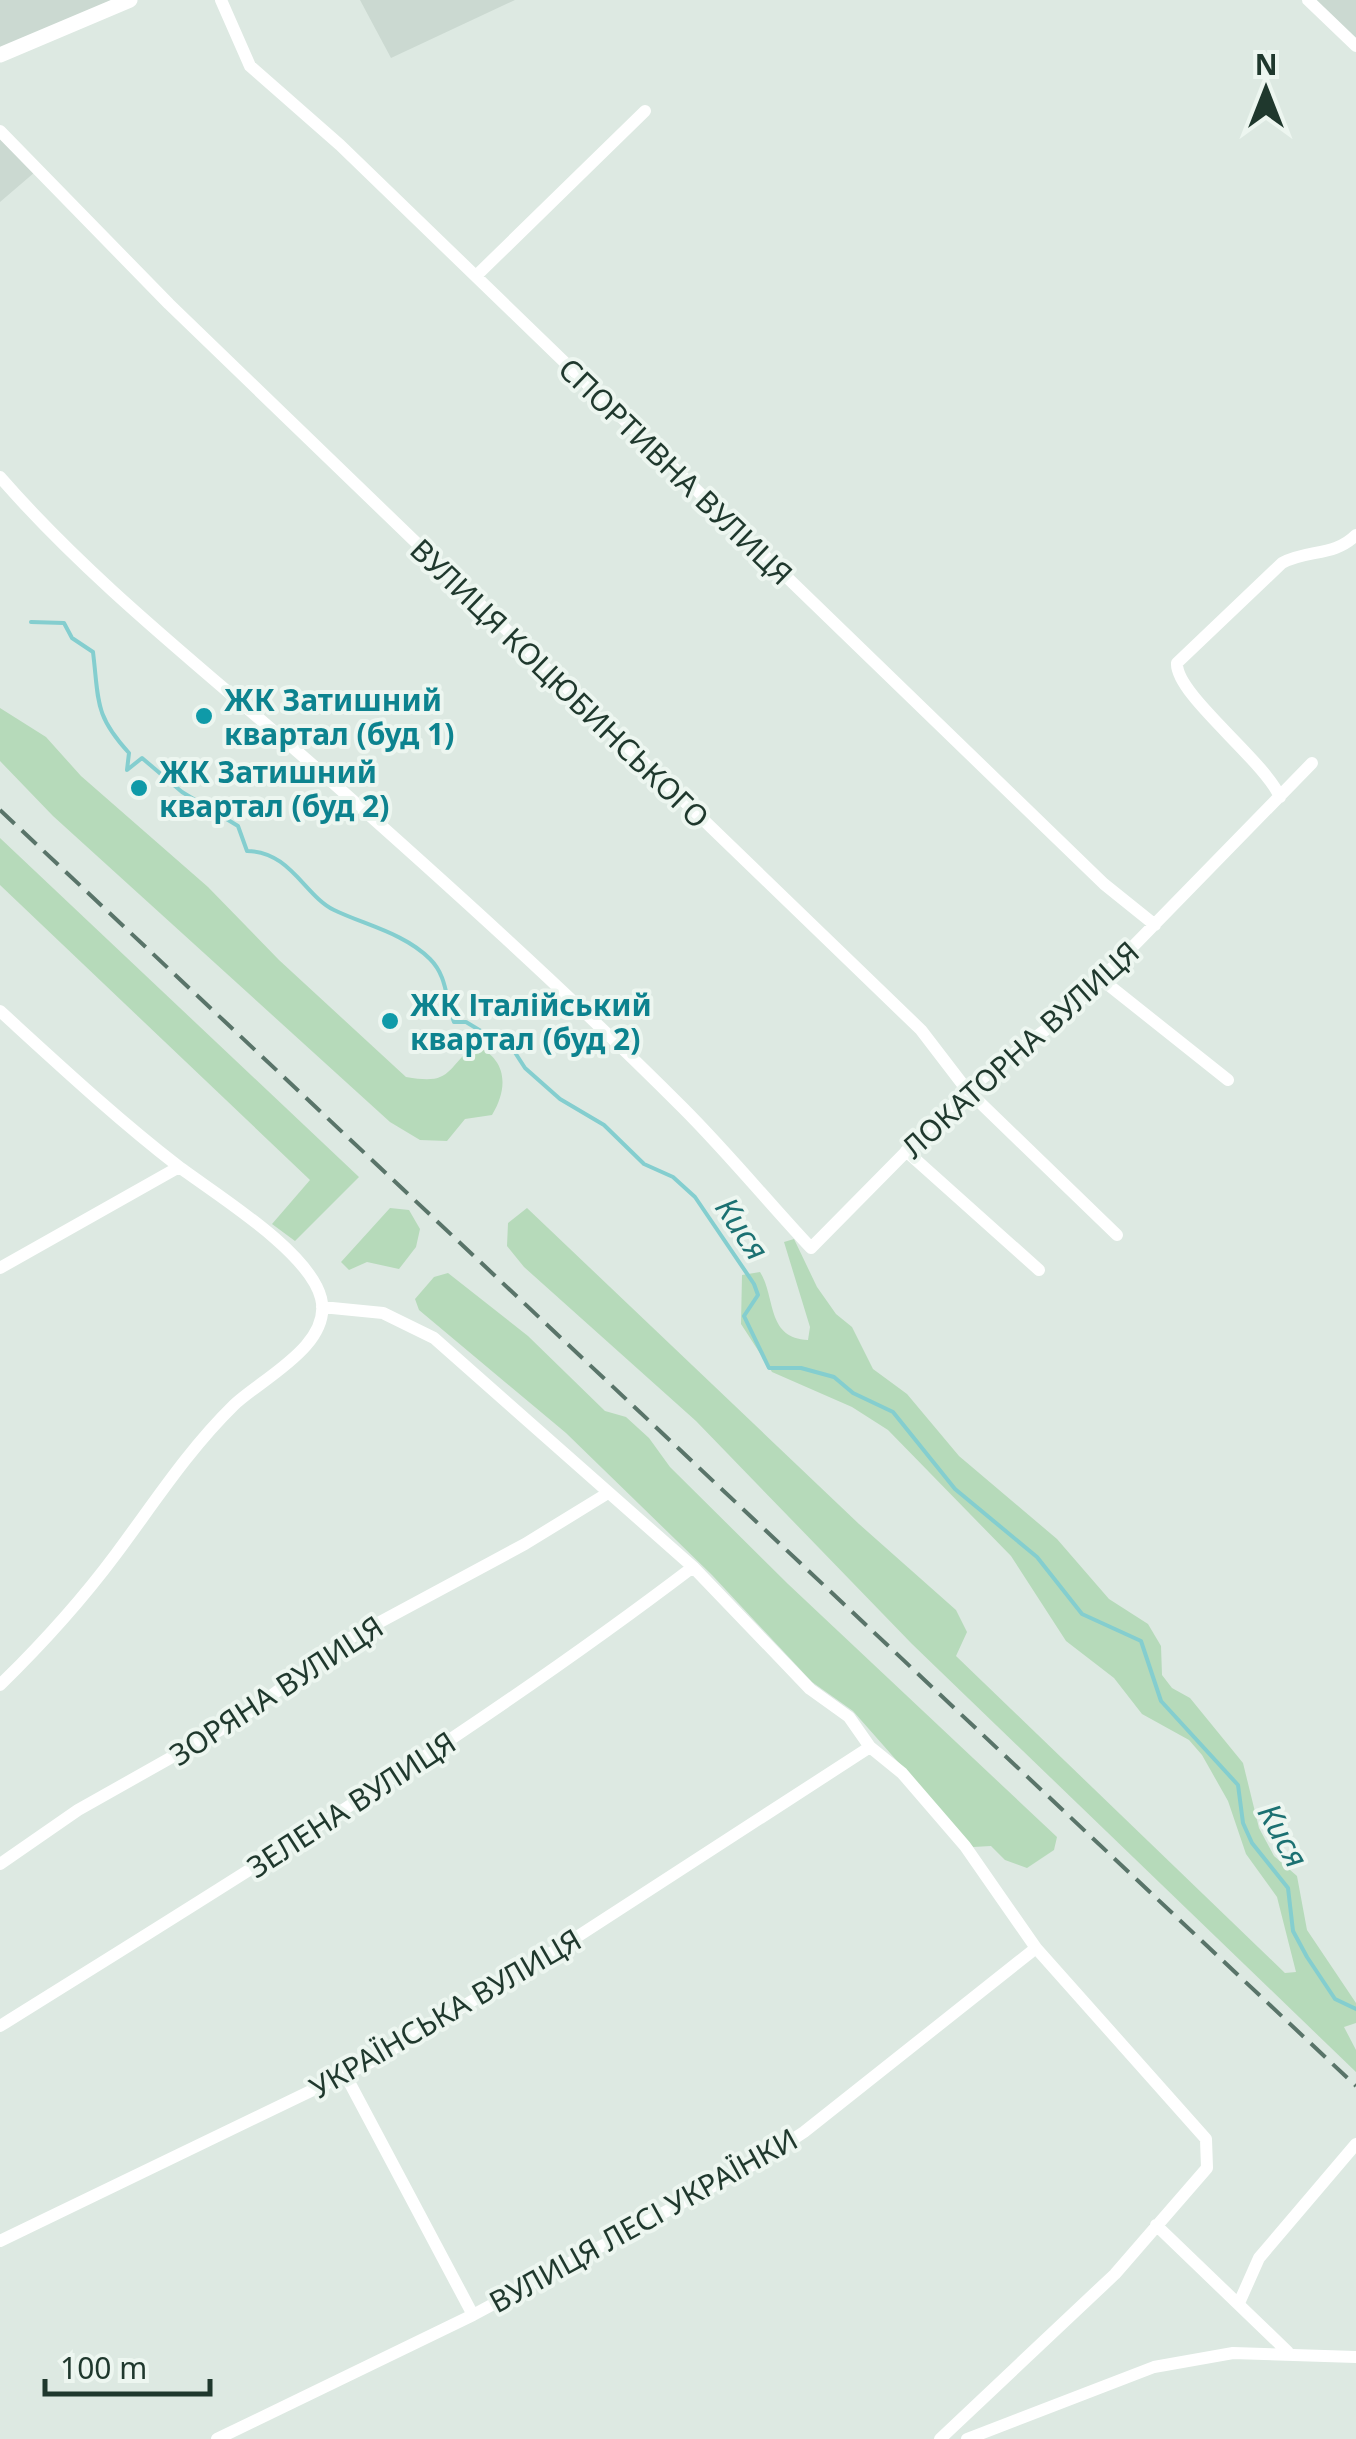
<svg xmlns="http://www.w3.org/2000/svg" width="1356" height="2439" viewBox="0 0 1356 2439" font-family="'Noto Sans',sans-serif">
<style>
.built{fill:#cbd9d1}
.green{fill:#b6daba}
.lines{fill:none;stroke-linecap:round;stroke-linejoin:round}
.stream{stroke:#84cecf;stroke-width:4}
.minor{stroke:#fff;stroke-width:12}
.tertiary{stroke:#fff;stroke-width:15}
.rail{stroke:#597469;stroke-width:4;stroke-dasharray:20 10;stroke-linecap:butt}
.culture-dot{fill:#0f9aa8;stroke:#edf6f0;stroke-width:4}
.labels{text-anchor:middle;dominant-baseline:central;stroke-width:8;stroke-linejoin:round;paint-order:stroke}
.street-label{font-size:30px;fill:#1f382d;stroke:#edf6f0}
.culture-label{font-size:30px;font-weight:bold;fill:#0d838f;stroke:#edf6f0;text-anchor:start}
.water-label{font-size:32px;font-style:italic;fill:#1b7172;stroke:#edf6f0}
</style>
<rect width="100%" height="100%" fill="#dde9e2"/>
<path class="built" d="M0 0H125L0 53Z
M360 0H515L391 58Z
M1315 0H1356V39Z
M0 133 35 172 0 202Z"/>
<path class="green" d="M0 708 46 737 81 776 208 887 279 960 406 1077C451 1085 445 1071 474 1045 507 1058 509 1087 492 1115L465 1119 447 1141 420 1140 390 1122 53 816 0 761Z
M0 838 359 1177 295 1241 272 1224 310 1180 0 885Z
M390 1208 409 1210 420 1229 416 1247 399 1269 367 1262 349 1270 341 1262Z
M527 1208 859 1524 956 1610 967 1632 956 1656 1285 1973 1296 1972 1277 1897 1246 1854 1228 1801 1202 1755 1189 1740 1142 1714 1114 1678 1066 1641 1011 1556 888 1430 852 1407 772 1372 741 1324 742 1275 760 1272C776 1297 766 1338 808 1340L810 1327 784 1242 794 1239 817 1287 836 1314 852 1327 873 1369 907 1394 959 1456 1057 1539 1109 1599 1148 1624 1161 1646 1162 1675 1172 1688 1190 1698 1243 1763 1259 1828 1274 1856 1297 1876 1307 1930 1356 2003V2023L1344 2027 1356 2050V2072L912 1644 696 1421 524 1267 507 1246 508 1223Z
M448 1273 528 1336 605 1411 626 1417 649 1438 670 1467 788 1584 1057 1837 1054 1850 1027 1868 1005 1860 991 1846 973 1847 853 1711 812 1682 712 1575 566 1433 419 1310 415 1299 434 1277Z"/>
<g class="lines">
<path class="stream" d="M31 622 64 623 72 638 93 652C99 701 94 715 129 753L127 770 142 758 182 792 238 826 247 851C290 851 305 896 334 910 365 925 404 933 430 959 448 977 445 999 454 1022H466L514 1051 525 1068 560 1099 604 1125 644 1164 673 1177 695 1197 754 1284 758 1295 744 1316 769 1368H801L834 1377 853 1393 893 1412 955 1489 1037 1557 1082 1614 1141 1641 1161 1701 1238 1785 1243 1823 1252 1843 1288 1888 1293 1931 1307 1957 1335 1999 1356 2009"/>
<path class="minor" d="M221 0 250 66 340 145 1104 884 1155 925
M1308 0 1356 46
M0 131 169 304 921 1030 967 1090 1117 1235
M476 276 645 111
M0 477C96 587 214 677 323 774 445 882 568 993 683 1108 728 1153 768 1202 811 1248L967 1090 1070 1011 1312 763
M1280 797C1264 760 1175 694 1177 663L1282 563C1308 549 1334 557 1356 535
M1101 979 1228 1080
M0 1011C57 1063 116 1118 178 1166 215 1194 309 1251 321 1298 333 1345 261 1379 234 1405 188 1450 154 1503 116 1554 81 1601 42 1644 0 1685
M906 1151 1039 1270
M0 1268 179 1167
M322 1307 383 1313 434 1338 693 1567 810 1689 849 1717 870 1747 902 1773 965 1846 1036 1948 1206 2139 1207 2168 1115 2274 940 2439
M0 1864 78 1810 243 1717 341 1643 525 1544 608 1493
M0 2026C235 1879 472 1735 693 1567
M346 2076 473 2315
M1156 2225 1288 2352
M0 2241 373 2061 566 1944 870 1747
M1239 2303 1259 2258 1356 2144
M217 2439 473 2315 760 2161 804 2132 1036 1948
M967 2439 1154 2367 1233 2353 1356 2357"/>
<path class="tertiary" d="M0 55 130 0"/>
<path class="rail" d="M0 810 1356 2086"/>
</g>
<g class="culture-dot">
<circle cx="204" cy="716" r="10"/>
<circle cx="139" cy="788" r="10"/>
<circle cx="390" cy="1021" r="10"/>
</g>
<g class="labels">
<g class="street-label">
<text transform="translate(676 471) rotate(44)">СПОРТИВНА ВУЛИЦЯ</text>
<text transform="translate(560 683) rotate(44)">ВУЛИЦЯ КОЦЮБИНСЬКОГО</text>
<text transform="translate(1020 1049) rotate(-42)">ЛОКАТОРНА ВУЛИЦЯ</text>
<text transform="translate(276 1690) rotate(-33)">ЗОРЯНА ВУЛИЦЯ</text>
<text transform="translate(351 1804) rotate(-33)">ЗЕЛЕНА ВУЛИЦЯ</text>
<text transform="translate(445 2013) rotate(-30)">УКРАЇНСЬКА ВУЛИЦЯ</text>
<text transform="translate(643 2220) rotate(-29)">ВУЛИЦЯ ЛЕСІ УКРАЇНКИ</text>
</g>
<g class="culture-label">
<text x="224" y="699">ЖК Затишний<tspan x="224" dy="34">квартал (буд 1)</tspan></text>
<text x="159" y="771">ЖК Затишний<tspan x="159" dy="34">квартал (буд 2)</tspan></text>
<text x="410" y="1004">ЖК Італійський<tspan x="410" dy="34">квартал (буд 2)</tspan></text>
</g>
<g class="water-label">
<text transform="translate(743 1228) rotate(56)">Кися</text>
<text transform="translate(1284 1835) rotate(61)">Кися</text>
</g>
</g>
<g transform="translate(1266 90)" stroke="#edf6f0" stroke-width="8" paint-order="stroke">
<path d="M0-8L18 38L0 25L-18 38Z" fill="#1f382d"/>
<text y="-15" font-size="28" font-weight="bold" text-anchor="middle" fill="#1f382d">N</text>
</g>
<path d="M45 2379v15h165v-15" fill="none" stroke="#1f382d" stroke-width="5"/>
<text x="60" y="2379" font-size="30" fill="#1f382d" stroke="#edf6f0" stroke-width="8" paint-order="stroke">100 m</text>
</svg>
